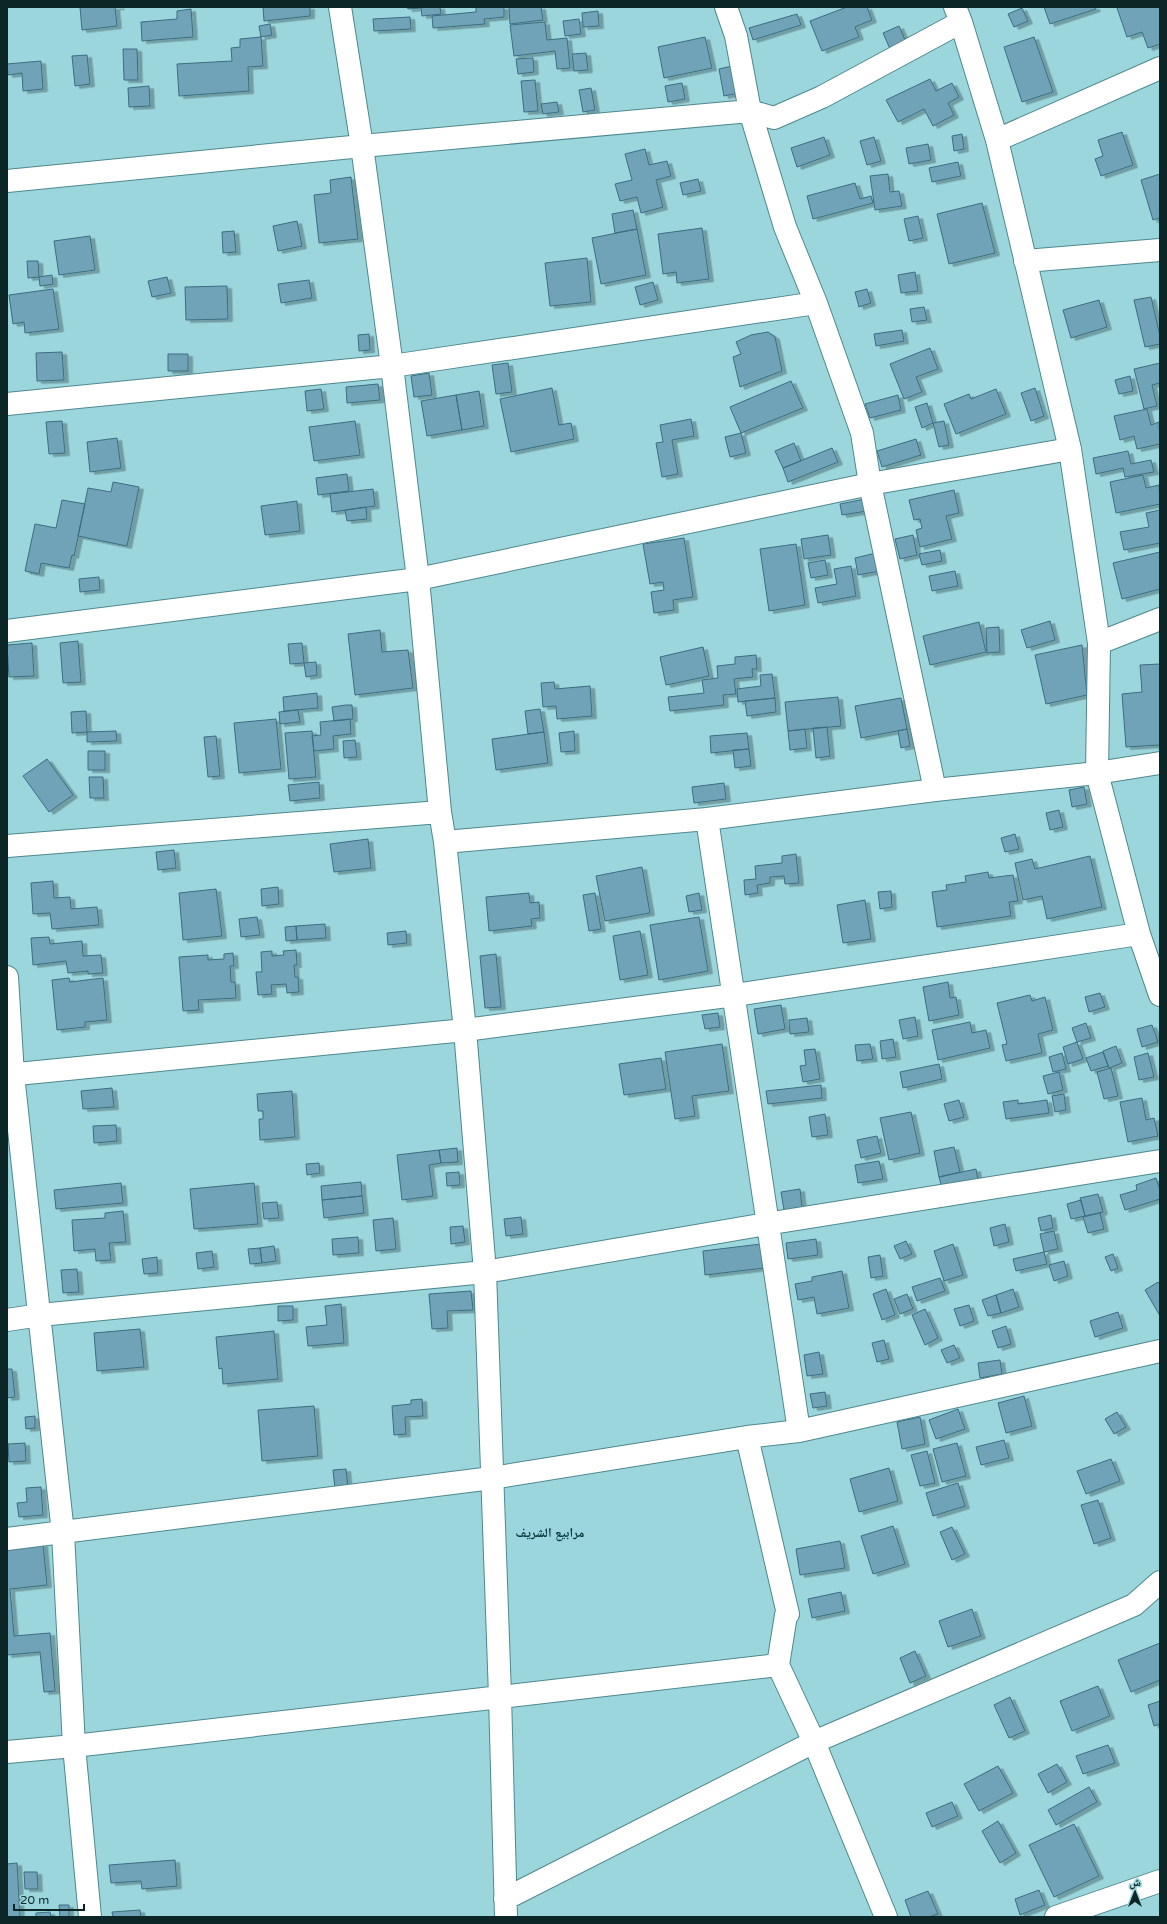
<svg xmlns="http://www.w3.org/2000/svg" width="1167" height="1924" viewBox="0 0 1167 1924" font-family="'Varela Round','Noto Naskh Arabic',sans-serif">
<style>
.building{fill:#70a3b7;stroke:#3c6d80;filter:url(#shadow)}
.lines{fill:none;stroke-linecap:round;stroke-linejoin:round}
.street-casing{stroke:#4e888e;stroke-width:24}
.street{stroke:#fff;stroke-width:22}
.labels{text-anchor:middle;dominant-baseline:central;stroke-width:3;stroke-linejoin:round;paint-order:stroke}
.neighbourhood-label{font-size:13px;font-weight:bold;fill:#09393e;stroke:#9bd6dd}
</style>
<defs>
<filter id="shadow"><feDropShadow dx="4.5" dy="2.5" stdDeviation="0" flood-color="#0004"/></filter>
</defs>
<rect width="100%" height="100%" fill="#9bd6dd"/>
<path class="building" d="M80 7H120H115L117 26 82 30Z
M263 7H310V16L264 21Z
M407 7H440L441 14 422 16 421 8 408 9Z
M476 7H504V17L484 19 485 24 433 28 432 16 476 12Z
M509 7H541L543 20 510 24Z
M847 7H867L872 20 855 27 859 37 822 51 810 21Z
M1044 7H1095L1096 9 1050 24Z
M1119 7H1160V44L1148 48 1142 32 1127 37 1117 8Z
M1022 8 1028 21 1014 27 1008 14Z
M191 9 193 37 142 41 141 22 177 19V11Z
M598 11 599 26 583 27 582 13Z
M797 14 801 25 753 40 749 28Z
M410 17 411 29 374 31 373 19Z
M579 19 581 34 565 36 563 21Z
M545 22 547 40 567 38 570 68 557 69 555 51 514 56 510 25Z
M270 24 272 35 261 37 259 26Z
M899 26 906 42 890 49 883 33Z
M261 37 263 66 248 67 249 91 179 96 177 64 232 61 231 48 240 47V39Z
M705 37 712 68 664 78 658 47Z
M1034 37 1053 92 1022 102 1004 47Z
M123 49H137L138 80H124Z
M586 53 588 70 574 71 572 54Z
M87 55 90 84 75 86 72 56Z
M533 58 534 72 518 74 516 59Z
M41 61 43 89 23 91 22 73 8 75 7 64Z
M732 66 738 93 724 96 719 69Z
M930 79 936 91 952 83 959 97 948 103 954 115 933 126 924 109 898 122 886 100Z
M535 80 538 111 524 112 521 81Z
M682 83 685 99 668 102 665 86Z
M149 86 150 106 129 107 128 88Z
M591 88 595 110 583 112 579 90Z
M557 102 559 112 543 114 541 104Z
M1122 132 1133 165 1101 176 1095 159 1103 156 1098 140Z
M962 134 964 149 954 151 952 136Z
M824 137 830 155 797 167 791 148Z
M874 137 881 161 867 165 860 141Z
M928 144 931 160 909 164 906 148Z
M645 149 649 165 667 161 671 176 656 180 663 207 641 213 637 197 620 201 615 184 632 180 625 154Z
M958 162 961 176 932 182 929 168Z
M888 174 890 192 899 191 902 206 875 210 870 176Z
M1160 174V218L1153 220 1141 180Z
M351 177 358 239 319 243 314 195 331 193 330 180Z
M698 179 701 191 683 195 680 183Z
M855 183 860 199 871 196 873 203 813 219 807 196Z
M982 203 995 253 949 264 937 214Z
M633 210 637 229 615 233 612 214Z
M918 216 923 238 909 241 904 219Z
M297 221 302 246 278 251 273 226Z
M702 228 709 279 677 283 676 272 663 274 658 234Z
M637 229 646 275 601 284 592 238Z
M234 231 236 252 223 253 222 232Z
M90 236 95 270 59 275 54 241Z
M587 258 591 302 550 306 545 263Z
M27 261H38L39 277 28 278Z
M915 272 918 291 901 293 898 275Z
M52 275 53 284 40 286 39 277Z
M167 277 171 293 152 297 148 281Z
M309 280 312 298 281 303 278 284Z
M653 282 658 300 640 305 635 287Z
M227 286 228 319 186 320 185 287Z
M53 289 59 329 25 333 24 322 13 324 9 295Z
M867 289 871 303 859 307 855 292Z
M1151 297 1160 336V344L1145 347 1134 300Z
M1099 300 1107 327 1071 338 1063 310Z
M924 307 927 320 912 322 910 309Z
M902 330 904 341 876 346 874 334Z
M768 332 775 337 782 371 740 387 733 357 741 354 736 342 751 335Z
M369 334 370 350 359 351 358 335Z
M930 348 938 369 916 377 922 392 904 399 890 364Z
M62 352 64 380 37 381 36 353Z
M168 354H188V371H168Z
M508 363 512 392 496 394 492 365Z
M1160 363V383L1152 385 1157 406 1144 409 1134 369Z
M429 373 432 395 414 397 411 376Z
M1130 376 1133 391 1119 394 1115 380Z
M791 381 803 408 741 433 730 407Z
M378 384 380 400 347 403 346 387Z
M552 388 559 425 571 423 574 439 511 452 500 399Z
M1035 388 1044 416 1031 421 1021 393Z
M321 389 324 409 307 411 305 391Z
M996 389 1006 414 956 434 944 404 969 394 971 399Z
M479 391 484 426 462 430 456 395Z
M456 395 462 430 427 436 421 401Z
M898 395 901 410 870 418 865 404Z
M927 403 933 423 922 428 915 407Z
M1147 409 1151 425 1159 422 1160 444 1137 449 1134 436 1120 440 1114 416Z
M691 419 694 436 672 440 678 474 662 477 656 443 663 442 660 425Z
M62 421 65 453 49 454 46 422Z
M355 421 360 455 314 461 309 427Z
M944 421 949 445 939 447 933 423Z
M741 433 746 453 730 457 725 437Z
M117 438 121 468 90 472 87 442Z
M916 439 921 455 882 467 877 451Z
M794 443 801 461 783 468 775 451Z
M832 448 838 462 788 482 783 468Z
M1128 451 1131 464 1151 460 1154 472 1125 477 1123 468 1096 474 1093 458Z
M347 474 349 491 318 495 316 478Z
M1143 475 1146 488 1159 485 1160 504 1116 513 1110 482Z
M113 482 139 487 127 546 78 536 88 488 111 492Z
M373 489 375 506 332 512 330 494Z
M954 490 959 513 946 516 952 539 920 547 916 530 922 528 920 519 914 520 909 500Z
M865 499 867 511 842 515 840 504Z
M62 500 85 504 74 556 72 555 69 568 41 563 39 574 25 571 35 524 56 528Z
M297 501 300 531 265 535 261 506Z
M366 507 367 519 347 521 345 510Z
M1160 510V543L1124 550 1120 532 1149 527 1146 513Z
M828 535 831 555 804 559 801 539Z
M913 535 917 555 900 559 895 539Z
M684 538 693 597 673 600 674 610 654 613 651 592 664 590 663 582 650 584 643 544Z
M796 544 805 605 769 611 760 549Z
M940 550 942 561 922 565 919 554Z
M1160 552V589L1122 599 1113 563Z
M876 553 880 571 858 575 855 558Z
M825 560 828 575 811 578 808 563Z
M851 566 856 596 818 603 815 588 837 584 834 569Z
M955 571 958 586 932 591 929 576Z
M99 577 100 590 80 592 79 579Z
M1050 621 1055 640 1027 648 1021 630Z
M979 622 986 652 930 665 923 636Z
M999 627 1000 652 987 653 986 628Z
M380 630 382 652 408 650 413 688 355 695 348 634Z
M78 641 81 682 63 683 60 643Z
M32 643 34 676 9 677 7 645Z
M302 643 304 663 290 664 288 644Z
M1082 645 1087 695 1046 704 1035 655Z
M703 647 709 676 666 685 660 657Z
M756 655 757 669H752L753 677 734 679 736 694 723 695 724 705 670 711 668 697 704 693 702 680 718 678 717 666 735 664V657Z
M316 662 317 675 306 677 304 663Z
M1160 664V745L1126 747 1122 694 1142 692 1140 665Z
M772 674 775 698 738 702 737 689 761 686 760 675Z
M554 682 555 689 590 686 592 716 557 719 556 706 543 707 541 683Z
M317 693 318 708 284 711 283 697Z
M838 697 841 726 788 731 785 702Z
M775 698 776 712 747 716 745 701Z
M901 698 907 729 861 738 855 706Z
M346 705H352L353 719 334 721 332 707Z
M540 709 544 732 528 734 525 711Z
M298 710 300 722 280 724 279 712Z
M86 711 87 732 72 733 71 712Z
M276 719 281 769 239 773 234 723Z
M350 719 351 734 333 736 334 749 314 751 312 736 321 735 320 722Z
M827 727 830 756 816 758 813 728Z
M805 729 807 748 790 750 788 731Z
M907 729 910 746 901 748 898 731Z
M116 731 117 741 87 742V732Z
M312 731 316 777 289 779 285 733Z
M574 731 575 751 561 752 559 733Z
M544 732 548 763 496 770 492 739Z
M747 733 749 749 711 753 710 736Z
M216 736 220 776 208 777 204 737Z
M355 740 357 757 344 758 343 741Z
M749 749 751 766 735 768 733 750Z
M88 751H105V770H88Z
M47 759 73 795 49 812 23 776Z
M89 777H103L104 798H90Z
M319 782 320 798 290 801 288 785Z
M724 783 726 799 694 803 692 787Z
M1084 787 1087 804 1072 807 1069 790Z
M1059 810 1063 827 1050 830 1046 813Z
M1015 834 1019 849 1005 852 1001 838Z
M368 839 371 868 334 872 330 844Z
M174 850 176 868 158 870 156 852Z
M796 854 799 883 785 884 784 876 770 877V883L757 885 758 893 745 895 744 880 756 879 755 866 782 863V856Z
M1090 856 1102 907 1047 919 1042 896 1023 900 1015 863 1032 859 1035 869Z
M642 867 650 913 605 921 596 876Z
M988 872 989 878 1013 875 1018 901 1009 902 1011 916 937 927 932 892 947 890 946 885 966 882 965 876Z
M53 881 54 898 70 897 71 909 97 907 99 925 52 929 50 913 33 914 31 883Z
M278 887 279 904 262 906 261 889Z
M216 889 222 936 183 940 179 893Z
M891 891 892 907 880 909 878 892Z
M529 893 530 903 539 902 540 918 531 919 532 926 489 931 486 897Z
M595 893 601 929 589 931 583 895Z
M699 893 702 910 689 912 686 896Z
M865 900 871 939 843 943 837 905Z
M257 917 260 935 241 937 239 919Z
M699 917 708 971 659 980 650 925Z
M325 924 326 938 297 940 296 926Z
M296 926 297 940 286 941 285 927Z
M406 931 407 943 388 945 387 933Z
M640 931 648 975 620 980 613 936Z
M49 937 50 944 82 941 83 956 101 955 103 973 88 974V971L68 973 66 961 33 965 31 938Z
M296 950 297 965H294L295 977H298L299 992 287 993 286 984 271 985 272 994 258 995 256 972H262L261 952 272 951V956L284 955 283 951Z
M233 953 234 966H230L231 982H235L236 998 198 1000 199 1010 183 1011 179 957 208 955V960L224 959V954Z
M496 954 501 1007 485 1008 480 956Z
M69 978 70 982 103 978 107 1020 85 1022V1027L57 1030 52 980Z
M948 982 950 998 956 997 959 1015 929 1021 923 987Z
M1100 993 1105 1007 1089 1012 1085 997Z
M1030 995 1032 1001 1045 997 1053 1030 1038 1034 1042 1053 1006 1061 1002 1045 1007 1044 997 1003Z
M781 1005 785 1029 758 1034 754 1009Z
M718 1013 720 1027 705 1029 702 1015Z
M915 1017 918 1036 903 1039 899 1020Z
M807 1018 809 1032 790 1034 789 1020Z
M970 1022 972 1033 986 1030 990 1048 938 1060 932 1030Z
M1086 1023 1091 1038 1077 1042 1072 1028Z
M1152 1025 1158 1042 1142 1047 1137 1029Z
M893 1039 896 1057 882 1059 880 1041Z
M1077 1042 1083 1059 1068 1064 1063 1047Z
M722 1044 729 1091 692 1096 695 1116 675 1119 665 1052Z
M870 1044 873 1059 857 1061 855 1045Z
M1116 1046 1122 1063 1109 1068 1103 1051Z
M815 1049 820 1079 803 1082 800 1066 806 1065 804 1050Z
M1103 1052 1108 1066 1091 1071 1086 1058Z
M1062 1053 1066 1069 1053 1072 1049 1057Z
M1148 1053 1154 1077 1139 1080 1134 1057Z
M661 1058 666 1089 624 1095 619 1064Z
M939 1064 942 1079 903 1088 900 1072Z
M1111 1068 1118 1096 1104 1099 1097 1072Z
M1059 1072 1063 1090 1048 1094 1043 1076Z
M821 1085 822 1098 768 1104 766 1091Z
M112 1088 114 1107 83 1109 81 1091Z
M292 1091 295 1137 260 1140 259 1119H263V1111H258L257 1094Z
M1064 1094 1066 1110 1055 1112 1052 1096Z
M1142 1098 1146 1120 1154 1118 1158 1136 1128 1142 1120 1102Z
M959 1100 964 1117 949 1121 944 1104Z
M1018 1100V1104L1047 1100 1049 1113 1006 1119 1003 1102Z
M911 1112 920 1153 889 1160 880 1118Z
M825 1114 828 1135 812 1137 809 1117Z
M116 1125 117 1141 94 1143 93 1126Z
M877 1136 881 1153 861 1158 857 1140Z
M954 1147 960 1172 939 1177 934 1151Z
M457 1148 458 1162 441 1163 439 1150Z
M439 1150 441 1163 429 1165 433 1196 402 1200 397 1155Z
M879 1161 883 1179 858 1183 855 1165Z
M319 1163 320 1173 307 1175 306 1164Z
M976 1169 978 1180 942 1188 939 1177Z
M459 1172 460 1185 447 1186 446 1173Z
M1156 1178 1160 1190V1199L1125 1210 1120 1195 1137 1190 1136 1185Z
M361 1182 362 1196 322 1200 321 1186Z
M121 1183 123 1203 56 1209 54 1190Z
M254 1183 258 1224 194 1229 190 1189Z
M800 1189 802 1207 784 1210 781 1192Z
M1098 1194 1103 1212 1085 1216 1080 1198Z
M362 1196 364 1213 324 1218 322 1200Z
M1081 1200 1085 1216 1071 1219 1067 1204Z
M277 1202 279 1218 264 1219 262 1203Z
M123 1211 126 1242 109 1243 111 1260 96 1261 95 1249 74 1251 72 1220 105 1218V1213Z
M1100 1213 1104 1229 1088 1233 1083 1217Z
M1051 1215 1053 1228 1041 1231 1038 1218Z
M521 1217 523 1234 506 1236 504 1219Z
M393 1218 396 1249 376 1251 373 1220Z
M1005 1224 1009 1242 994 1246 990 1228Z
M463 1226 465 1242 451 1244 450 1227Z
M1054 1231 1058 1249 1044 1252 1040 1234Z
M358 1237 359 1253 333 1255 332 1239Z
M816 1239 818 1255 788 1259 786 1243Z
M906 1241 912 1254 900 1259 894 1246Z
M761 1244 764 1268 705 1275 703 1251Z
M953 1244 963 1275 944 1281 934 1251Z
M274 1246 276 1261 262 1263 260 1248Z
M260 1248 262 1263 250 1264 248 1249Z
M212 1251 214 1267 198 1269 196 1253Z
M1044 1252 1047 1264 1016 1271 1013 1259Z
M1113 1254 1118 1268 1111 1271 1105 1257Z
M880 1255 883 1276 871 1278 868 1257Z
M157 1257 158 1273 144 1274 142 1259Z
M1064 1261 1068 1276 1054 1281 1049 1265Z
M77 1269 79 1292 63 1293 61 1270Z
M842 1271 849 1308 817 1314 814 1297 798 1300 795 1284 812 1281V1277Z
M940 1278 945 1291 917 1301 912 1287Z
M1158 1282 1160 1285V1316L1145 1290Z
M886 1289 895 1315 882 1320 873 1294Z
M1013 1289 1019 1307 1001 1313 996 1295Z
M471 1291 473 1310 447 1311 448 1328 432 1329 429 1294Z
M907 1294 913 1309 900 1314 894 1299Z
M996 1295 1001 1313 988 1316 982 1300Z
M341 1304 344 1343 308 1346 306 1327 327 1325 325 1306Z
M969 1305 974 1321 960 1326 954 1309Z
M278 1306H293V1320L278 1321Z
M925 1309 938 1338 925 1345 912 1315Z
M1118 1312 1123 1328 1095 1337 1090 1321Z
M1006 1326 1011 1344 998 1348 992 1331Z
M140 1329 144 1367 97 1371 94 1333Z
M274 1331 278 1379 223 1384 222 1368 219 1369 216 1337Z
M884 1340 889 1359 877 1362 872 1343Z
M954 1345 960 1358 947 1363 941 1350Z
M819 1352 823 1374 807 1376 804 1355Z
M1000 1360 1002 1374 980 1378 978 1363Z
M7 1369H12L15 1397 7 1398Z
M825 1392 827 1406 813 1408 810 1394Z
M1024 1396 1032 1426 1006 1433 998 1403Z
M422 1399 423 1416 405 1417 406 1434 394 1435 392 1406 411 1404V1400Z
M314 1406 318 1456 262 1461 258 1410Z
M958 1409 965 1429 936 1439 929 1420Z
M1117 1412 1126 1427 1114 1434 1105 1419Z
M35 1416V1428L26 1429 25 1417Z
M920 1417 925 1444 902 1449 897 1422Z
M1004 1440 1009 1458 981 1465 976 1447Z
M25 1443 26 1461 9 1462 8 1444Z
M957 1443 966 1476 942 1482 933 1449Z
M927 1451 935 1483 920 1486 911 1455Z
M1111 1459 1120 1481 1086 1494 1077 1471Z
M889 1468 898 1501 859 1512 850 1479Z
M346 1469 348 1488 335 1489 333 1470Z
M958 1483 965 1506 933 1516 926 1493Z
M41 1487 43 1515 19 1517 17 1503 27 1502 26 1488Z
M1098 1500 1111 1538 1094 1544 1081 1505Z
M893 1526 905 1564 873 1574 861 1536Z
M952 1527 965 1554 952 1560 940 1532Z
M840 1541 845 1568 800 1575 796 1549Z
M43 1544 47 1585 10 1589 14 1636 50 1633 55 1691 44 1692 40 1652 7 1655V1547Z
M841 1592 845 1611 812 1618 808 1599Z
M972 1609 981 1636 948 1647 939 1621Z
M1160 1643V1680L1131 1692 1118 1660Z
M915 1651 926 1676 910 1683 900 1658Z
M1098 1686 1110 1716 1072 1731 1060 1701Z
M1010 1697 1025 1731 1009 1738 994 1705Z
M1160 1701V1724L1154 1726 1148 1705Z
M1108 1745 1115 1763 1083 1774 1076 1756Z
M1057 1764 1067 1782 1048 1793 1038 1774Z
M998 1766 1013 1793 979 1811 964 1784Z
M1089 1787 1097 1802 1056 1825 1048 1810Z
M952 1802 958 1816 932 1827 926 1813Z
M998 1821 1016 1853 1000 1863 982 1831Z
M1074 1824 1099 1876 1054 1897 1029 1845Z
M175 1860 177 1886 142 1889 141 1881 111 1883 109 1865Z
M17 1863 20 1917H7V1864Z
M24 1872H37L38 1889H25Z
M1039 1890 1045 1905 1020 1915 1015 1899Z
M928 1891 938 1914 929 1917H911L905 1900Z
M59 1905H69V1917H60Z
M140 1910 141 1917H113L112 1912Z
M50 1912 51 1917H36V1913Z"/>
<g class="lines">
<g class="street-casing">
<path id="street" d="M340 7 362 146 392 366 418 579 440 812 445 842 465 1030 485 1272 500 1696 506 1917
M726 7 736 36 750 111 785 227 816 303 862 433 870 484 935 790
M955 7 961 22 997 140 1070 449 1099 643 1097 773 1139 934 1160 995
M997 140 1160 68
M7 181 362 146 750 111 774 118 822 97 961 22
M1025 261 1160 250
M7 404 392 366 816 303
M7 631 418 579 870 484 1070 449
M1099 643 1160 619
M707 819C739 1023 767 1227 799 1431
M445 842 707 819 935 790 1097 773 1160 763
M7 846 440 812
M7 977 13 1075 63 1533 74 1746 90 1917
M7 1075 465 1030 735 995 1139 934
M7 1320 40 1315 485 1272 766 1224 1160 1161
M747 1437 788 1614 786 1615 778 1665 814 1742 886 1917
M7 1539 492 1478 747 1437 799 1431 1160 1351
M7 1752 74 1746 778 1665
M505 1899 814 1742 1134 1605 1160 1582
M1056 1917 1160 1881"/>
</g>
<use href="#street" class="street"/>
</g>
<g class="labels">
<g class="neighbourhood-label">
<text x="550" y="1533">مرابيع الشريف</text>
</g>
</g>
<rect width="1167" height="1924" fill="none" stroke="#0c2527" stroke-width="16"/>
<g transform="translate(1135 1892)" stroke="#9bd6dd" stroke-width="3" paint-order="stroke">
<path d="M0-3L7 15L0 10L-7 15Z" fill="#0c2527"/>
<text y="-6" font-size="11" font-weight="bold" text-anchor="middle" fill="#0c2527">ش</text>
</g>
<path d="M14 1904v6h70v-6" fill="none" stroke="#0c2527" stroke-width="2"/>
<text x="20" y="1904" font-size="12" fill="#0c2527" stroke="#9bd6dd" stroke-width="3" paint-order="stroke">20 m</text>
</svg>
